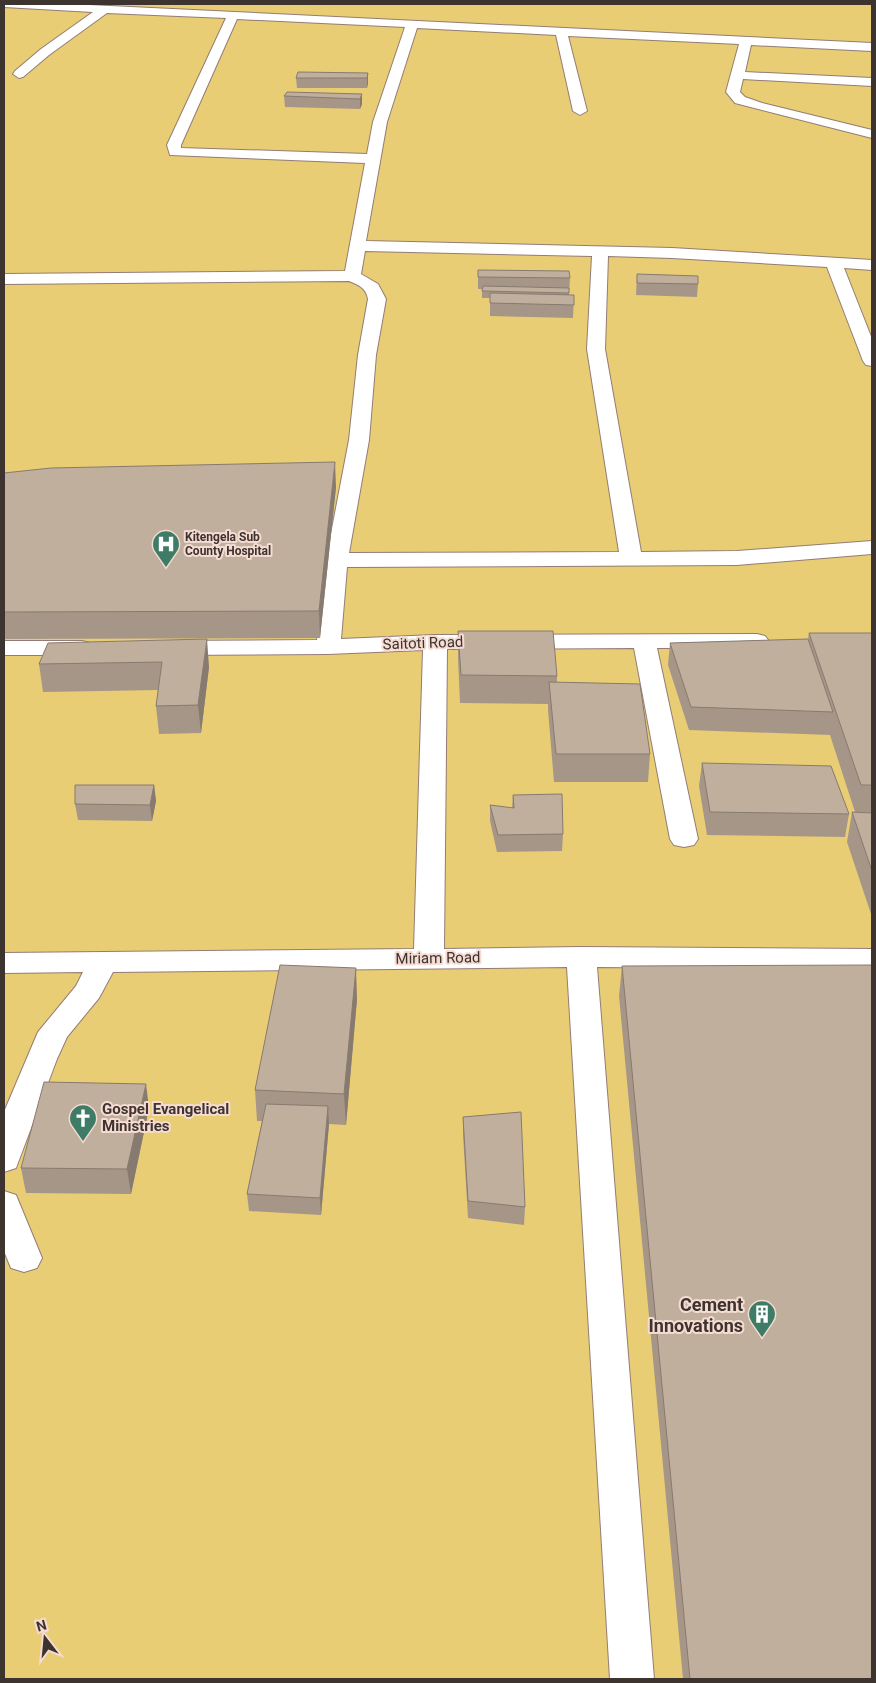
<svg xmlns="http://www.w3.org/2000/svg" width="876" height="1683" viewBox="0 0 876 1683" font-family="Roboto,sans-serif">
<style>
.green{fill:#e8cd74}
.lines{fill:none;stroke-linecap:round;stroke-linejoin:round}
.minor-casing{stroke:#947c74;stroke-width:2}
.minor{fill:#fff;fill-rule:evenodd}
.wall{fill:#a69688}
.shaded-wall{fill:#877a6f}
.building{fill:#c1af9e;stroke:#877a6f}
.labels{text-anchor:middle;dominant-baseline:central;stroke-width:4;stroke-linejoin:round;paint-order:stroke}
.far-poi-label{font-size:12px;font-weight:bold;fill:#3d332f;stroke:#f5dbd2;text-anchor:start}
.street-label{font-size:15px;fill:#3d332f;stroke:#f5dbd2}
.poi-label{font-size:15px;font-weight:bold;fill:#3d332f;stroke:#f5dbd2;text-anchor:start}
.near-poi-label{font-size:18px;font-weight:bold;fill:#3d332f;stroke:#f5dbd2;text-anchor:end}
</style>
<rect width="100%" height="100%" fill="#f5dbd2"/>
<path class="green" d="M4 4H872V1679H4Z"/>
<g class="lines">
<g class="minor-casing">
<path id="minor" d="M4 4H68L872 43V51L751 45 745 72 872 78V86L743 79 740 92 745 97 762 103 872 130V138L735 103 726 92 739 44 568 36 587 111 580 115 573 111 556 35 417 28 387 122 366 241 672 248 872 260V270L844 268 872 339V366L866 365 863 361 827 267 672 258 608 256 605 349 641 552 737 551 872 541V554L737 565 347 567 341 639 435 635 757 634 765 636 769 641 765 646 757 648H657L698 839 694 845 684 847 674 845 670 839 634 648 447 649 444 949 581 947 872 949V969L597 967 654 1679H610L567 967 113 972 99 998 67 1037 57 1059 16 1168 4 1172V1112L38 1032 76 986 83 972 4 973V953L414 949 423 650 328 654 170 655 162 653 158 648 162 643 170 641 317 640 326 560 349 440 358 355 368 299C366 288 359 285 349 281L4 284V274L345 271 365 163 170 155 167 145 226 18 107 13 49 55 23 77 19 78 13 74 15 71 41 49 93 12 4 7ZM237 19 405 27 373 122 367 154 181 148V145ZM365 251 592 256 587 349 619 552 349 553 369 440 376 355 386 299 378 284 361 274Z
M4 641H82L90 643 94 648 90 653 82 655H4Z
M4 1191 16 1195 42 1258 37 1268 24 1272 11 1268 4 1251Z"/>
</g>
<use href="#minor" class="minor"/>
</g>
<path class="wall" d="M368 73V83L367 88H297L296 78Z
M362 94V104L360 109 285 107 284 96Z
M478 270 570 278 569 295H574L573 318 490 316V298H482V289H478Z
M637 274 698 284 697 297 636 295Z
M4 473 336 487 320 638 4 639Z
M458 631 557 676V682L650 754 648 782H554L548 710V704L460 703 458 658Z
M809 633H872V917L847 842 852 812H855L830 735 689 730 668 665 670 643 808 639Z
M48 643 209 667 201 733 159 734 156 706 158 690 43 692 39 664Z
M702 763 849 814 845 837 707 835 699 786Z
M154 785 156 801 152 821 78 820 75 804Z
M513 795 563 834 562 851 497 852 490 821V805L512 808Z
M622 966 872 1679H683L619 996Z
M357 999 346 1125 329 1124 321 1215 249 1211 247 1194 262 1121H257L255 1090Z
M149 1108 131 1194 26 1193 21 1168Z
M463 1117 525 1207 524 1225 468 1218 463 1134Z"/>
<path class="shaded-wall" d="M368 73V83L367 88V78Z
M362 94V104L360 109V99Z
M335 462 336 487 320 638 319 611Z
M207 639 209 667 201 733 198 705Z
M154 785 156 801 152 821 150 805Z
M356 968 357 999 346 1125 344 1094Z
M146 1084 149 1108 131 1194 127 1169Z
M328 1106 329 1124 321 1215 320 1198Z"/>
<path class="building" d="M298 72 368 73 367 78H296Z
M287 92 362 94 360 99 284 96Z
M478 270 569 271 570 278 478 277Z
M637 274 698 276V284L637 283Z
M483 286 569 288V293L482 291Z
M490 293 574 295V305L490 303Z
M335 462 319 611 4 612V473L51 468Z
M458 631H553L557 676 461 675Z
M809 633H872V785H861Z
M207 639 198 705 156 706 162 662 39 664 48 643Z
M808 639 833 712 691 707 670 643Z
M549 682 640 684 650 754H556Z
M702 763 831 766 849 814 710 812Z
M75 785H154L150 805 75 804Z
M562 794 563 834 498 835 490 805 514 808 513 795Z
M852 812 872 813V871Z
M280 965 356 968 344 1094 255 1090Z
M872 965V1679H690L622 966Z
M44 1082 146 1084 127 1169 21 1168Z
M266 1104 328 1106 320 1198 247 1194Z
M521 1112 525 1207 468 1201 463 1117Z"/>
<defs>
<g id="hospital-pin" transform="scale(1.4375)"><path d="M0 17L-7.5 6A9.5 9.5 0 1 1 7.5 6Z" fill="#3f7c68" stroke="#f5dbd2"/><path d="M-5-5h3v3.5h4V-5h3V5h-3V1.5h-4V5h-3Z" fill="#fff"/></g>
<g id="church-pin" transform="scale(1.4375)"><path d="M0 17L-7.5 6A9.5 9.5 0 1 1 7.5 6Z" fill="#3f7c68" stroke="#f5dbd2"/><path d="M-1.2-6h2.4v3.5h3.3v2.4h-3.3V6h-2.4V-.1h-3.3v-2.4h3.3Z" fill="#fff"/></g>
<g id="building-pin" transform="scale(1.4375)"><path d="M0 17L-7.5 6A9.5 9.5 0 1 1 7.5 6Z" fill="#3f7c68" stroke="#f5dbd2"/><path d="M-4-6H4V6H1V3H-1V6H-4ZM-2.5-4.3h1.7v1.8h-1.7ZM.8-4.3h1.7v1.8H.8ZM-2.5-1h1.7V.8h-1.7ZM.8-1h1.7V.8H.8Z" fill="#fff"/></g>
</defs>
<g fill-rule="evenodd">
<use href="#hospital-pin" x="166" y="544"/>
<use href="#church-pin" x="83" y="1118"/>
<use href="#building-pin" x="762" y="1314"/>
</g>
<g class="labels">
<g class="far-poi-label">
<text x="185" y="537">Kitengela Sub<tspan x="185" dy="14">County Hospital</tspan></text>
</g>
<g class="street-label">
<text transform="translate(423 643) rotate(-2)">Saitoti Road</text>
<text transform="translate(438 958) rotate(-1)">Miriam Road</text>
</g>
<g class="poi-label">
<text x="102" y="1109">Gospel Evangelical<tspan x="102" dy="17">Ministries</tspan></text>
</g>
<g class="near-poi-label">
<text x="743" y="1304">Cement<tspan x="743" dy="21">Innovations</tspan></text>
</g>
</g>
<rect width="876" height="1683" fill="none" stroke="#3d332f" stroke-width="10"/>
<g transform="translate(45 1638) rotate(344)" stroke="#f5dbd2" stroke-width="4" paint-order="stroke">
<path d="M0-4L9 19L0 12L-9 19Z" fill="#3d332f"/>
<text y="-8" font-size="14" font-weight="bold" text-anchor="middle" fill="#3d332f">N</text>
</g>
</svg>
